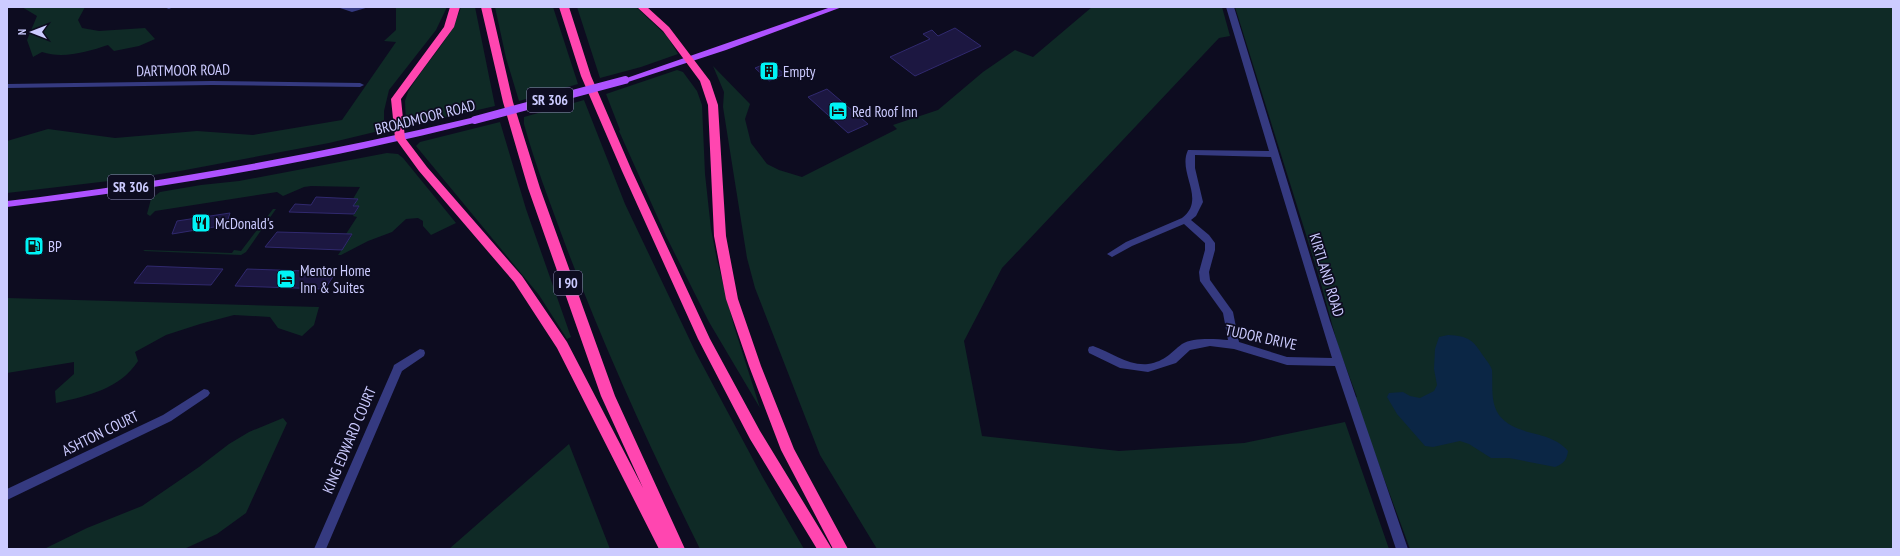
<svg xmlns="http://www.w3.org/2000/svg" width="1900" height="556" viewBox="0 0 1900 556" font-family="'PT Sans Narrow',sans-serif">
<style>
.green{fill:#0f2a26}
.water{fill:#0b2645}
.building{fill:#1c1741;stroke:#30296e}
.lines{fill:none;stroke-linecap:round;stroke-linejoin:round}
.minor{fill:#353a80;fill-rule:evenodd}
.primary{fill:#ae52ff;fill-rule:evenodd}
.motorway{fill:#ff46b0;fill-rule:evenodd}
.primary-bridge{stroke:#ae52ff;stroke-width:8}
.labels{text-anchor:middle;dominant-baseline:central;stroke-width:3.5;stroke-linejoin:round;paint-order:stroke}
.shield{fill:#0d0c20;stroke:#9392bc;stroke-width:1}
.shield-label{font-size:14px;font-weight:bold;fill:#cccbff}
.street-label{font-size:15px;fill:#cccbff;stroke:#0d0c20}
.poi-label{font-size:15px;fill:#cccbff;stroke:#0d0c20;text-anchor:start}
</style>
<rect width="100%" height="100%" fill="#0d0c20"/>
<path class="green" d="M22 7H85L78 20 82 28 99 31 145 28 155 39 139 46 114 51 108 45C87 52 63 59 42 52L33 57 27 40 37 16Z
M396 7H447L436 30 389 90 384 111V124L388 125 383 130 329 143 180 171 126 179 7 193V141L48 129 115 138 197 131 253 135 342 120 396 42 384 41 396 30Z
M461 7H475L495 106 413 125H406L405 101 408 92C425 63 451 40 461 7Z
M495 7H553L578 84 519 101 506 58Z
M577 7H636L667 36 678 54 641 67 600 78Z
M1092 7H1222L1230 36 1219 38 1002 268 964 341 982 436 1119 451 1244 443 1345 422 1389 549H877L820 455 755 288 747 258 723 107 724 92 713 66 750 104 745 119 751 143 767 164 779 170 802 177 897 129 893 125 938 110 983 72 1015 50 1033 57Z
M1235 7H1893V549H1410L1354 397H1357L1338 346 1318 273Z
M677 70 683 72 697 91 702 105 705 174 711 229 717 260 734 326 760 408 709 322 666 236 619 131 620 130 606 94Z
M584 100 625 204 696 353 762 476 804 549H700C649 446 601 341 561 233 548 197 534 161 524 124V117Z
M500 122 526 209 571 337 567 339 539 295 416 146 420 142Z
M387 153 398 154 403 158 456 223 431 235 423 226V221L418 218 406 219 392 232 368 241 341 255H338L352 235 346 234 357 217 353 216 359 207 353 206 358 199H353L360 187 311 186 304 187 283 196 277 192 155 211 150 216 147 214 151 199 160 192 201 185 239 181Z
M273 209H276L246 252 241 255 143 251 145 250 232 253 234 250 241 251Z
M7 298 319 307 314 325 302 336 278 328 270 317 234 315 200 324 166 335 135 352 138 361C120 389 87 396 56 403L55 391 74 374V362L7 373Z
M283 418 287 423 246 513 217 534 184 549H44L87 528 142 506 199 467 229 444 249 432Z
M569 444 610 549H449Z"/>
<path class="water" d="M1448 335C1469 336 1473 340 1484 357 1487 361 1491 366 1492 370 1493 385 1490 402 1499 415 1517 438 1550 429 1568 451 1567 459 1564 464 1555 467L1509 458H1491L1469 444 1460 441 1433 447 1425 446 1397 414 1387 397 1389 393 1403 392 1410 396 1420 398 1434 391 1437 385 1434 369 1435 349 1439 337Z"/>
<path class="building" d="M955 28 981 46 915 76 890 57 930 39 923 34 932 30 938 36Z
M770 62 784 74 769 81 755 68Z
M827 89 868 124 848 133 808 97Z
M316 197 358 199 353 206H359L354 214 289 212 295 204 311 205Z
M230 213 226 225 172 234 177 221Z
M277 232 352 234 342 250 265 247Z
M147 266 223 269 211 285 134 283Z
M247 269 336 272 325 289 235 286Z"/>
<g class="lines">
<path class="minor" d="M164 7H173L169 9Z
M337 7H369L352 12Z
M1226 7H1234L1330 321 1408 549H1396L1335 366 1287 365 1234 349 1210 346 1190 350 1176 363 1148 372 1120 368 1089 353 1088 350 1089 347 1093 346C1111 352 1128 366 1148 364 1166 361 1170 353 1182 344 1193 337 1216 339 1228 340L1223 313 1200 281 1199 272 1205 250V243L1184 224 1132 246 1112 257 1107 254 1126 242 1182 218C1207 199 1177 173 1188 150L1269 151ZM1195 155 1271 157 1332 358 1287 357 1239 342 1233 312 1210 280 1209 272 1215 250V243L1209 235 1191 220 1196 216 1203 202 1195 168Z
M212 81 360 83 364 85 360 87 212 85 7 88V84Z
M420 349 424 350 425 353 424 356 402 371 326 549H314L393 368 394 365Z
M204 389 208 390 210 393 208 396 171 421 7 500V489L163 415Z"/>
<path class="primary" d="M831 7H842L726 50 628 82H622L621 80Z
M475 117 479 120 478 122C323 161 166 188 7 207V201C165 182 320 154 475 117Z"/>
<path class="motorway" d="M450 7H460L454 27 401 99 405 138 427 167 522 276 567 342 643 488 601 396 528 188 503 102 481 7H491L513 102 540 188 615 396 685 549H659L557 348 514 282 419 171 395 138 391 99 444 27Z
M559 7H569L591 76 632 171 710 339 760 431 832 549H817L750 439 698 339 622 171 581 76Z
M637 7H647L669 27 710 81 718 105 726 236 738 299 761 366 794 449 848 549H833L781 450 749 366 726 299 714 236 708 105 700 81 663 31Z"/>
<path class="primary-bridge" d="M475 120 625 80"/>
</g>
<defs>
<g id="building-square" transform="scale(1)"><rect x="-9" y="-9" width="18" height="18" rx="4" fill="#00f4f6" stroke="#0d0c20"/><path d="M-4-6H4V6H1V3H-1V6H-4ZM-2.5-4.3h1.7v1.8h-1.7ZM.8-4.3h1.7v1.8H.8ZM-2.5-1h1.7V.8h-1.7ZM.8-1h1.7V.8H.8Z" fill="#111"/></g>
<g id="hotel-square" transform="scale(1)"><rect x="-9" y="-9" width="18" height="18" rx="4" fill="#00f4f6" stroke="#0d0c20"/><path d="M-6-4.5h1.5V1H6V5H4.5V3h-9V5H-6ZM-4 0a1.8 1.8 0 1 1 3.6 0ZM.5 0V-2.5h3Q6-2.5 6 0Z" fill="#111"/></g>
<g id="restaurant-square" transform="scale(1)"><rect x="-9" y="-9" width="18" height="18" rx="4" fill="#00f4f6" stroke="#0d0c20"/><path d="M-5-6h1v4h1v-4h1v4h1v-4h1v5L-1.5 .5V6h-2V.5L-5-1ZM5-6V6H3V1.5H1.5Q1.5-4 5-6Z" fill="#111"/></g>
<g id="fuel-square" transform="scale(1)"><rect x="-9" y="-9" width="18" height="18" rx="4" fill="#00f4f6" stroke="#0d0c20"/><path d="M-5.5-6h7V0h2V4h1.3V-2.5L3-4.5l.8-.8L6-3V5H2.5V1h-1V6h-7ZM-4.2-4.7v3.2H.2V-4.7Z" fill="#111"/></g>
</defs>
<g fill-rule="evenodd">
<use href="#building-square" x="769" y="71"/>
<use href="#hotel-square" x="838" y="111"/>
<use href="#restaurant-square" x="201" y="223"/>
<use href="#fuel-square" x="34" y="246"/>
<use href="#hotel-square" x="286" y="279"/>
</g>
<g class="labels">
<g class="shield">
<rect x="527" y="88" width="46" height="24" rx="3"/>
<rect x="108" y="175" width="46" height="24" rx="3"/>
<rect x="554" y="271" width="28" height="24" rx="3"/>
</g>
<g class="shield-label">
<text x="550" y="100">SR 306</text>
<text x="131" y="187">SR 306</text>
<text x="568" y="283">I 90</text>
</g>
<g class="street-label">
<text transform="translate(183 70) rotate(-1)">DARTMOOR ROAD</text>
<text transform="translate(425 117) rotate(-14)">BROADMOOR ROAD</text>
<text transform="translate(1327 275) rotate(73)">KIRTLAND ROAD</text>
<text transform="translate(1261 337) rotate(12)">TUDOR DRIVE</text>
<text transform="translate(100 433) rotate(-26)">ASHTON COURT</text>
<text transform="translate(349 440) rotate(-67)">KING EDWARD COURT</text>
</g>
<g class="poi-label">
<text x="783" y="71">Empty</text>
<text x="852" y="111">Red Roof Inn</text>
<text x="215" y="223">McDonald's</text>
<text x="48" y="246">BP</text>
<text x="300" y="270">Mentor Home<tspan x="300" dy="17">Inn &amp; Suites</tspan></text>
</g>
</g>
<rect width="1900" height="556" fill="none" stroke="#cccbff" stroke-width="16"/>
<g transform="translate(32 32) rotate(270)" stroke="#0d0c20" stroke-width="3" paint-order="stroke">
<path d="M0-3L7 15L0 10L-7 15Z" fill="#cccbff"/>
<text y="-6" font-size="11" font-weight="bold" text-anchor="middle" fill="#cccbff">N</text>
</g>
</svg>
